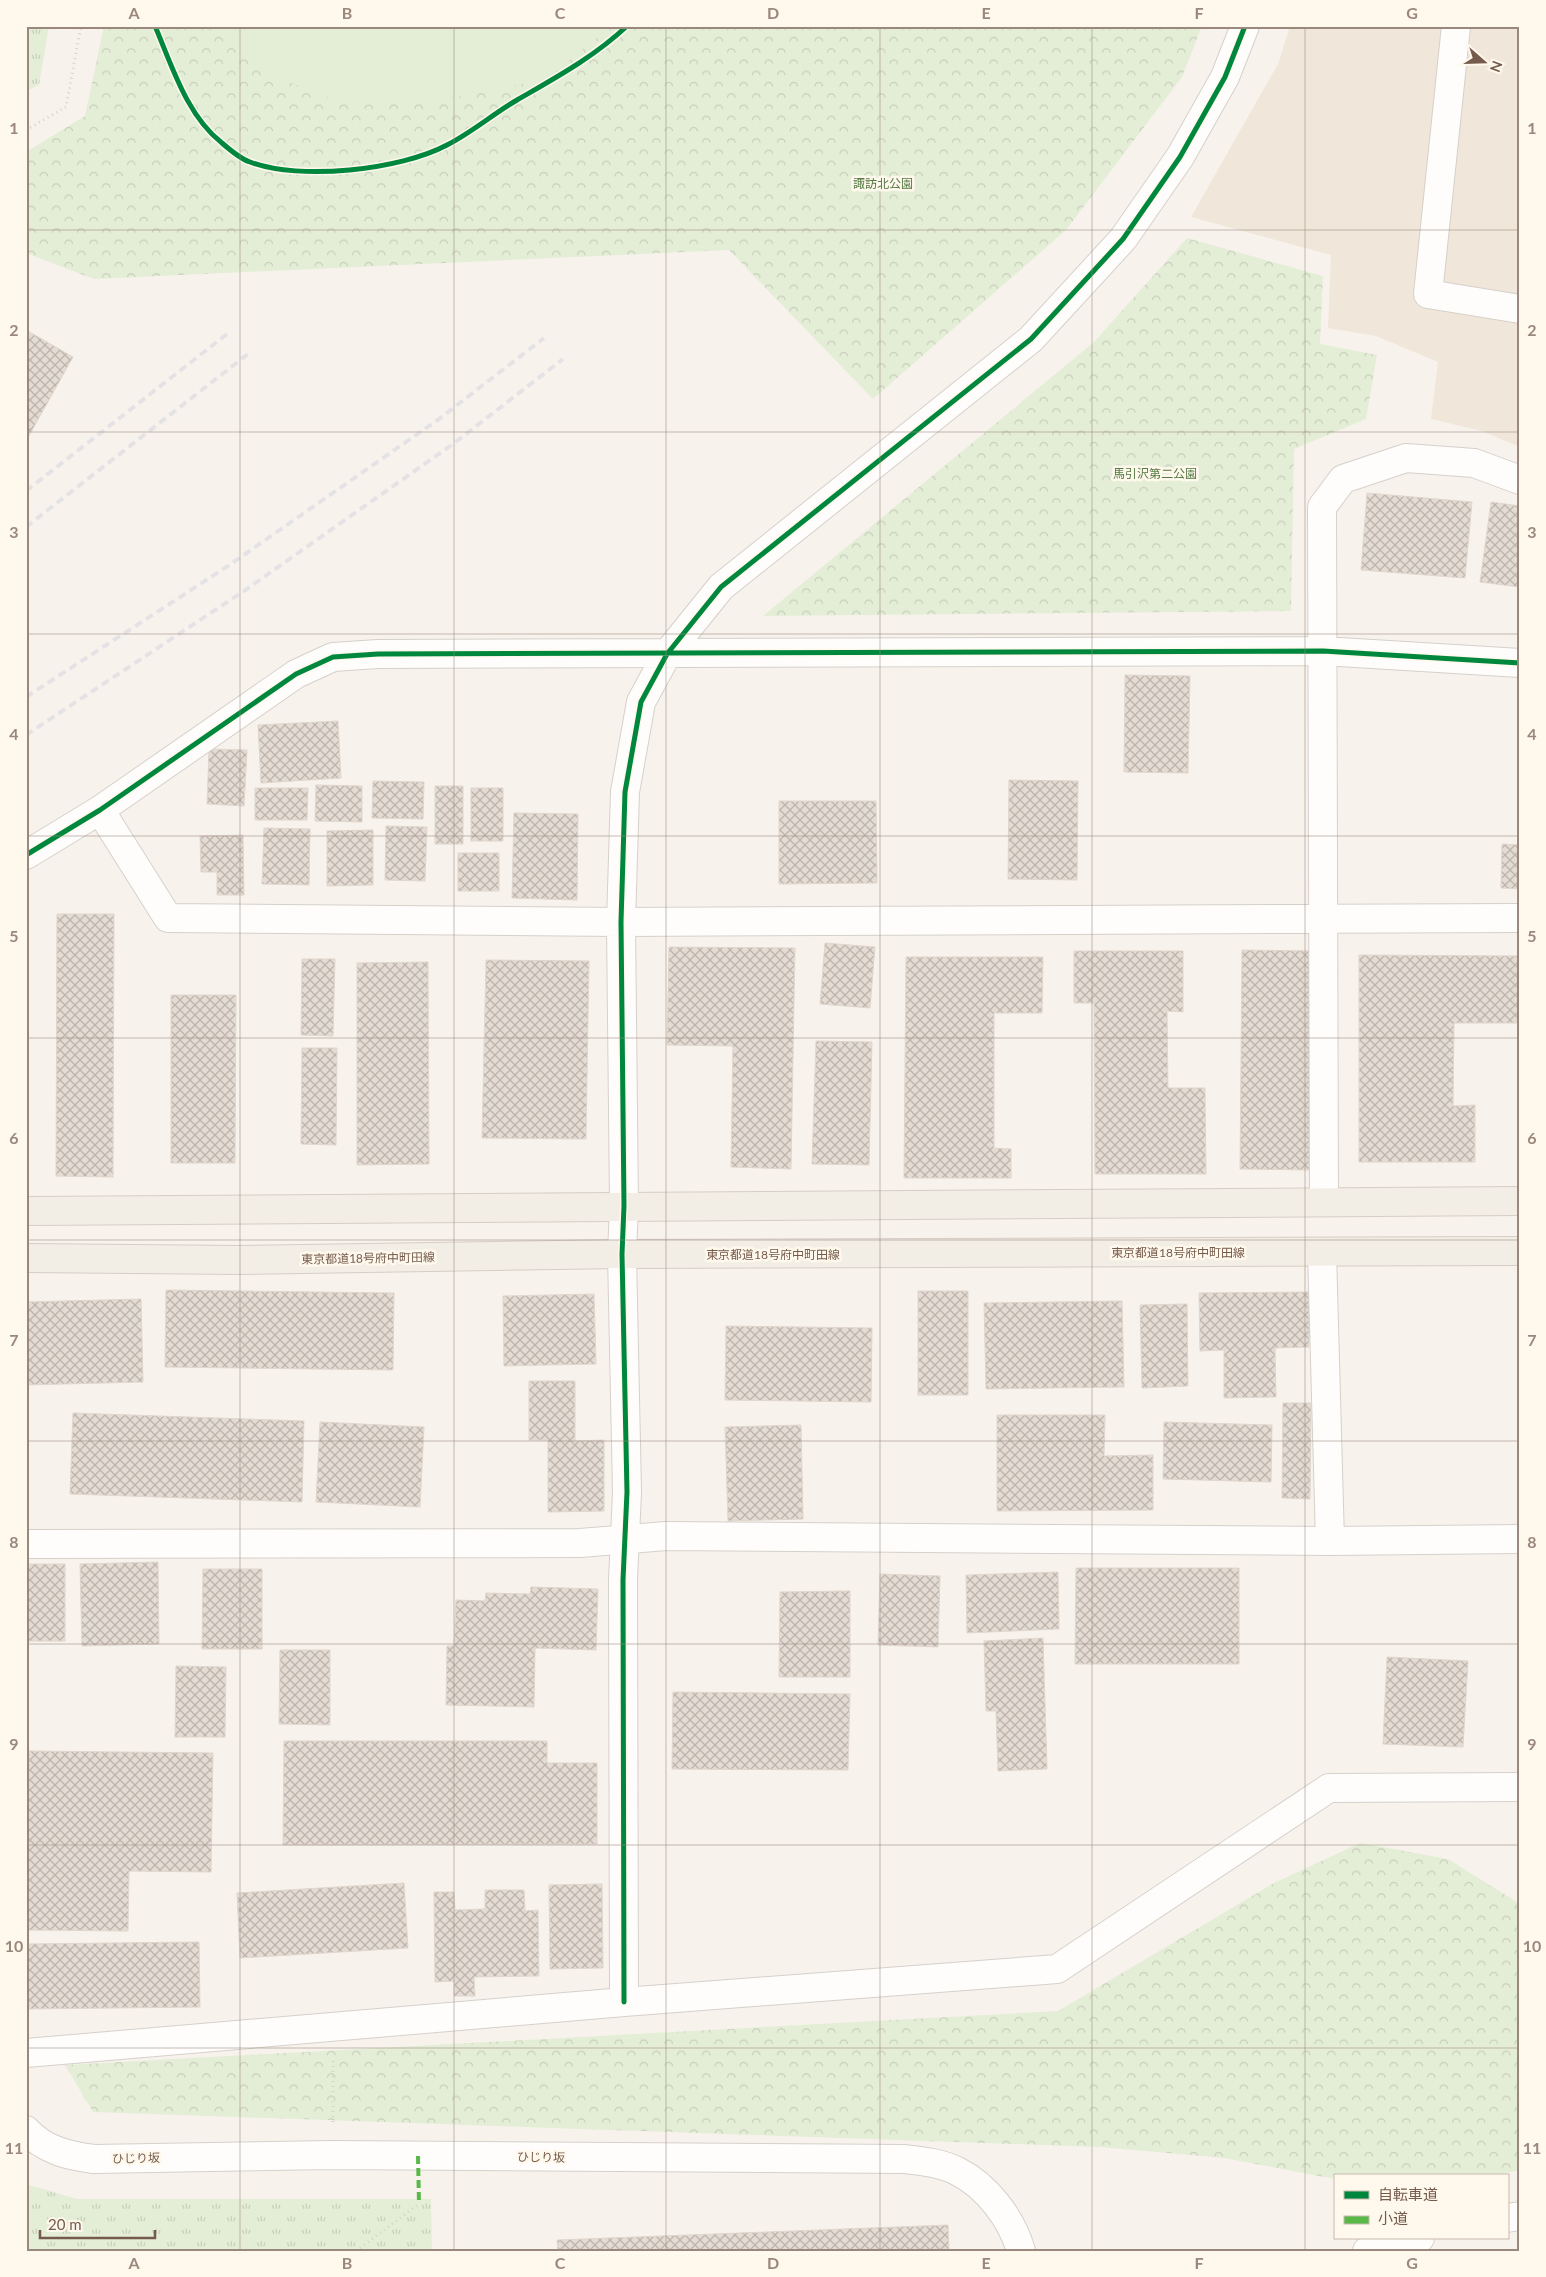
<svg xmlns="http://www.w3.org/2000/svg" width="1546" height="2277" viewBox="0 0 1546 2277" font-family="Lato,'Noto Sans JP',sans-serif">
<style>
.residential{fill:#f0e6d9}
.grass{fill:url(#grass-tufts)}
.forest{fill:url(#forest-crowns)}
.pitch{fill:#e4eed7}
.building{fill:url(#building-cross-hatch);stroke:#e0d6ce}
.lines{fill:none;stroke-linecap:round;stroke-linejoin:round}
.minor-casing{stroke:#d6d0ca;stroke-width:30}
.major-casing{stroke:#d5cdc6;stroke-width:30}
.path{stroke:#d8d1cc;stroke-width:3;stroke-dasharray:1 4;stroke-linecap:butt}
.minor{stroke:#fefdfc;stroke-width:28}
.major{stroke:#f2ede5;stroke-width:28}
.rail{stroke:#e5e2e5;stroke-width:4;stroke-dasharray:8 5;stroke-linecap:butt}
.quiet{stroke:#58b947;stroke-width:4;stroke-dasharray:8 4;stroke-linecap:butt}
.cycleway-casing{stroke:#fff8ed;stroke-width:8}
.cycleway{stroke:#00873e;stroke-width:5}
.grid{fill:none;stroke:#9b887c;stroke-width:1;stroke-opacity:0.55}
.labels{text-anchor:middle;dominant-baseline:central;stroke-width:5;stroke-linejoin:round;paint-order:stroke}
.park-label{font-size:12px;fill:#547a43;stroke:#fff8ed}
.street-label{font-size:12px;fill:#755b4c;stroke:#fff8ed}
.neatline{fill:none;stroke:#9b887c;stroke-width:2}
.grid-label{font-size:16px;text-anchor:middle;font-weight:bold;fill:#9b887c}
</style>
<defs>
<pattern id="grass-tufts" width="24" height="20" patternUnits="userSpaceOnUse" patternTransform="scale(1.25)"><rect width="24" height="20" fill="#e4eed7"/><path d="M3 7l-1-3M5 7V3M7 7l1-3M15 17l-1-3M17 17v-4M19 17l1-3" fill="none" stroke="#c7ceba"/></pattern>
<pattern id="forest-crowns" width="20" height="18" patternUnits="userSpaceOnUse" patternTransform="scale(1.25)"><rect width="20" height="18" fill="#e4eed7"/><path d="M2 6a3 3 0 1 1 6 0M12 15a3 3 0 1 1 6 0" fill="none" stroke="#c7ceba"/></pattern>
<pattern id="building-cross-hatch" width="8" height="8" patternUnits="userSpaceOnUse" patternTransform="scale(1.25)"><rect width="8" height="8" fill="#e4dbd3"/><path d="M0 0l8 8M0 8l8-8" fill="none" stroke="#bdb5ad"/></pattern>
</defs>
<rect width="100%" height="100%" fill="#f7f3ec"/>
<path class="residential" d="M1290 26H1520V447L1482 431 1431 419 1438 362 1376 336 1328 328 1331 255 1191 217 1278 64Z"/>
<path class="grass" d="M26 26H49L39 85 26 91Z
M26 2184 77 2199H431L432 2251H26Z"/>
<path class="forest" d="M104 26H1202L1182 77 1066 230 873 399 729 250 94 279 26 253V152L85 116Z
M1187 238 1323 276 1320 344 1377 355 1366 419 1294 449 1291 611 763 616 1094 342Z
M1360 1843 1448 1859 1520 1904V2170L1492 2176H1335V2179L1224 2158 1100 2147 93 2112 65 2065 1058 2011 1274 1883Z"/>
<path class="pitch" d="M208 26H611L547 79 464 96 351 106 261 71Z"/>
<path class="building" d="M26 330 73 357 26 441Z
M1367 493 1472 502 1465 578 1361 570Z
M1491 502 1520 506V587L1480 582Z
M1125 675 1190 676 1188 773 1124 772Z
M338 721 341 778 261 783 258 725Z
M209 749 247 750 244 806 207 804Z
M1009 780 1078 781 1077 880 1008 879Z
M373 781 424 782 423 819 372 818Z
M316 785 362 786V822L315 821Z
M435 786H463V844H435Z
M255 788H308L307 820H255Z
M471 788H503V841H471Z
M779 801H876L877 883 779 884Z
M514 813 578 814 577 900 512 898Z
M386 826 427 827 425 881 385 880Z
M264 828 310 829 309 885 262 884Z
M373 830V885L327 886V831Z
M243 835 244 895H217V872H201L200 836Z
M1502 844 1520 845V889L1501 888Z
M458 853H499V891H458Z
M57 914H114L113 1177 56 1176Z
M825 943 875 947 870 1008 820 1004Z
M669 947 795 948 791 1169 731 1167 733 1046 667 1045Z
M1242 950 1312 951 1309 1170 1240 1169Z
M1074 951H1183V1012L1167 1011 1168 1088H1205L1206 1174H1095L1094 1003H1074Z
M1359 955 1520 956V1023H1454L1453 1106 1475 1105V1162H1359Z
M906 957H1043L1042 1013H994V1148L1011 1149V1178H904Z
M302 959H335L333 1036 301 1035Z
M486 960 589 961 586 1139 482 1138Z
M428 962 429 1164 357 1165V963Z
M171 995H236L235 1163H171Z
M816 1041 872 1042 869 1165 812 1164Z
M302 1048H337L336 1145 301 1144Z
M166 1290 394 1293 393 1370 165 1367Z
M918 1291H968V1395H918Z
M1309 1292V1347L1275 1348 1276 1397 1224 1398V1350L1200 1351 1199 1293Z
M594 1294 596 1364 504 1366 503 1296Z
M141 1299 143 1382 26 1385V1302Z
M1122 1301 1124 1387 986 1389 984 1303Z
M1187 1304 1188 1386 1142 1388 1140 1305Z
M726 1326 872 1328 871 1402 725 1400Z
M529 1381H575V1441L604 1440V1511L548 1512V1440H529Z
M1283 1403H1311L1310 1499 1282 1498Z
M73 1413 304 1421 302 1502 70 1494Z
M997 1415H1105L1104 1456 1153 1455V1510L997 1511Z
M320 1422 424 1427 420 1507 316 1502Z
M1164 1422 1272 1425 1271 1482 1163 1479Z
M801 1425 803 1519 728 1521 725 1427Z
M158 1562 159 1644 82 1646 80 1564Z
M26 1564H65V1641H26Z
M1076 1568H1239V1664H1075Z
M203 1569H262V1649H202Z
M1058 1572 1059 1629 967 1633 966 1575Z
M880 1574 940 1576 938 1647 878 1645Z
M531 1587 598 1589 596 1650 535 1648 534 1707 446 1705 447 1646H454L456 1600 485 1601 486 1593 530 1594Z
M850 1591V1677H779L780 1592Z
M1043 1638 1047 1769 998 1771 996 1711H986L984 1641Z
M280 1650H330V1725L279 1724Z
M1387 1657 1468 1661 1463 1747 1383 1744Z
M176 1666 226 1667 225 1737H175Z
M673 1692 850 1694 848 1770 672 1769Z
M284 1741H547V1763H597V1844L283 1845Z
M29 1751 213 1753 211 1872 129 1871 128 1931 27 1930Z
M404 1883 408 1948 240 1958 237 1893Z
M602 1884 603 1968 550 1969 549 1885Z
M485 1890H524L525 1911 538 1910 539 1976 474 1977 475 1996H454V1981L435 1982 434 1892H454L455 1910 485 1909Z
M199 1942 200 2007 26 2009V1944Z
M948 2225 949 2251H558L557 2240Z"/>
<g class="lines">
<g class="minor-casing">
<path id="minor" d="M1456 26 1428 294 1520 309
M100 810 168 918 621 922 1520 918
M26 855 100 810 296 674 333 657 378 654 1323 651 1520 663
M1324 1201 1322 507 1343 479 1406 458 1474 463 1520 480
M1322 1252 1330 1541
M26 1544 580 1543 666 1536 1330 1541 1520 1539
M624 2002 623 1580 627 1492 622 1254 624 1206 621 922 625 792 641 702 667 654 721 587 1031 339 1123 239 1180 157 1225 77 1245 26
M26 2053 624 2002 1057 1969 1329 1788 1520 1787
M26 2130C44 2150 69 2156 94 2159L332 2155 904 2159C922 2161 941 2163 957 2171 987 2186 1012 2219 1021 2251
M1507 2218 1520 2216
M1367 2251 1420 2238"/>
</g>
<g class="major-casing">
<path id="major" d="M26 1211 1520 1201
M26 1258 240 1260 622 1254 1520 1251"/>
</g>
<path class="path" d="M155 26C172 66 187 116 222 143 230 150 241 159 250 162 300 181 400 170 447 145 471 133 493 114 517 100 555 78 594 57 627 26
M26 130 66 107 81 26
M333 2122V2060
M356 2251 419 2204"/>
<use href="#minor" class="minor"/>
<use href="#major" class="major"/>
<path class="rail" d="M26 491 227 334
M26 527 248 354
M26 697 228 566 439 419 544 338
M26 735 244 591 453 444 563 359"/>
<path class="quiet" d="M418 2156 419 2204"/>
<g class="cycleway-casing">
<path id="cycleway" d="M155 26C172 66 187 116 222 143 230 150 241 159 250 162 300 181 400 170 447 145 471 133 493 114 517 100 555 78 594 57 627 26
M26 855 100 810 296 674 333 657 378 654 1323 651 1520 663
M624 2002 623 1580 627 1492 622 1254 624 1206 621 922 625 792 641 702 667 654 721 587 1031 339 1123 239 1180 157 1225 77 1245 26"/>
</g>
<use href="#cycleway" class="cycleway"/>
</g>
<path class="grid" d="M240 26V2251M454 26V2251M666 26V2251M880 26V2251M1092 26V2251M1305 26V2251M26 230H1520M26 432H1520M26 634H1520M26 836H1520M26 1038H1520M26 1240H1520M26 1441H1520M26 1644H1520M26 1845H1520M26 2048H1520"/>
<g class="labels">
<g class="park-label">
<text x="883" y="183">諏訪北公園</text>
<text x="1155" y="473">馬引沢第二公園</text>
</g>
<g class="street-label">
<text x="1178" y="1252">東京都道18号府中町田線</text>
<text x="773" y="1254">東京都道18号府中町田線</text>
<text transform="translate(368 1258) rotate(-1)">東京都道18号府中町田線</text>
<text transform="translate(541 2157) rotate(1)">ひじり坂</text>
<text transform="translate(136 2158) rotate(-1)">ひじり坂</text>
</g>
</g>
<rect width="1546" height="2277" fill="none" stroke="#fff8ed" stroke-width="55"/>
<rect x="1334" y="2174" width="175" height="65" fill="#fff8ed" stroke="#c8b9ad"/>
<rect x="1344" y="2191" width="25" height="8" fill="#00873e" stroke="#c8b9ad"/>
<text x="1378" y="2200" font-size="15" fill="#755b4c">自転車道</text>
<rect x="1344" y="2216" width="25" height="8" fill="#58b947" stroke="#c8b9ad"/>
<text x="1378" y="2224" font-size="15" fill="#755b4c">小道</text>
<g transform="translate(1484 62) rotate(110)" stroke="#fff8ed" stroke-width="4" paint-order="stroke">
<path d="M0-4L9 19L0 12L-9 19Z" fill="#755b4c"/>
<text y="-8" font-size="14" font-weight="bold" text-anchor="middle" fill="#755b4c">N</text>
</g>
<path d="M40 2230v8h115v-8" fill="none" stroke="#755b4c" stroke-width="2.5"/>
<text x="48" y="2230" font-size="15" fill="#755b4c" stroke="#fff8ed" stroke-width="4" paint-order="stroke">20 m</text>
<rect x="28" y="28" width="1490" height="2222" class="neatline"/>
<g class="grid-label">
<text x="134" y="19">A</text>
<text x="347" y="19">B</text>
<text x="560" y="19">C</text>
<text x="773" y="19">D</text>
<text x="986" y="19">E</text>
<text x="1199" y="19">F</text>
<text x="1412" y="19">G</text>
<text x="14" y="134">1</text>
<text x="1532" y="134">1</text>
<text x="14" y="336">2</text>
<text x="1532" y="336">2</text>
<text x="14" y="538">3</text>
<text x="1532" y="538">3</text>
<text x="14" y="740">4</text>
<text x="1532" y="740">4</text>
<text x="14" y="942">5</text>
<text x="1532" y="942">5</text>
<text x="14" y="1144">6</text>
<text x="1532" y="1144">6</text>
<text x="14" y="1346">7</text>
<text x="1532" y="1346">7</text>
<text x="14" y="1548">8</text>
<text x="1532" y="1548">8</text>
<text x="14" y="1750">9</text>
<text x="1532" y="1750">9</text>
<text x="14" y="1952">10</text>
<text x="1532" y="1952">10</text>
<text x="14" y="2154">11</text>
<text x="1532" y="2154">11</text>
<text x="134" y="2269">A</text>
<text x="347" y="2269">B</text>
<text x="560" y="2269">C</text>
<text x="773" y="2269">D</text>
<text x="986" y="2269">E</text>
<text x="1199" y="2269">F</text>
<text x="1412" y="2269">G</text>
</g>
</svg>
